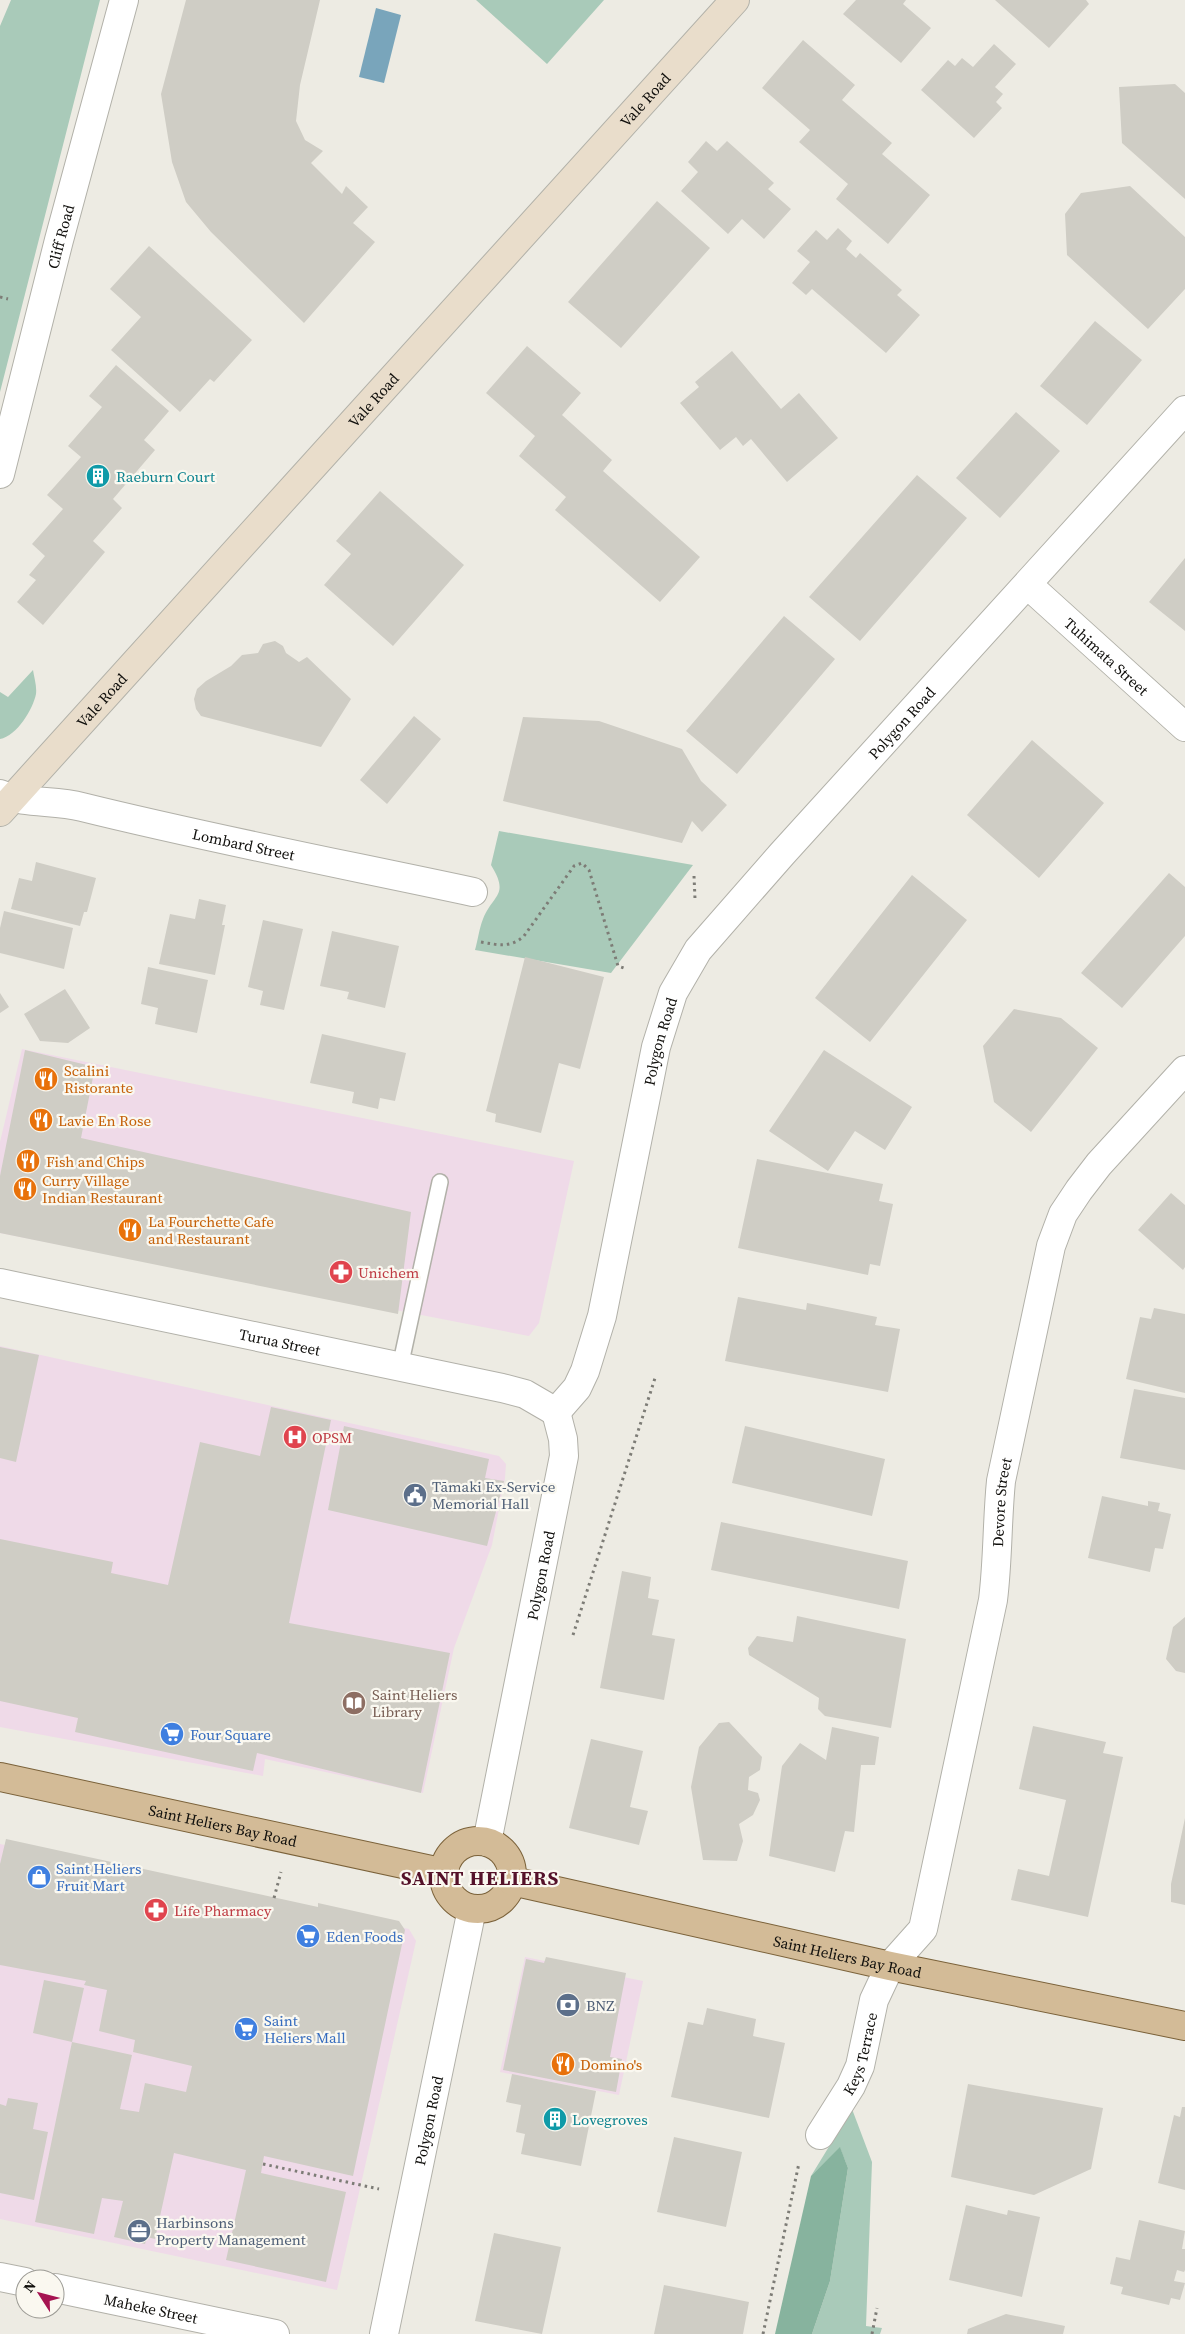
<svg xmlns="http://www.w3.org/2000/svg" width="1185" height="2334" viewBox="0 0 1185 2334" font-family="'Source Serif 4',serif">
<style>
.commercial{fill:#efdae8}
.green{fill:#a9cab9}
.forest{fill:#87b39e}
.water{fill:#79a5bb}
.building{fill:#cfcdc5}
.lines{fill:none;stroke-linecap:round;stroke-linejoin:round}
.lane-casing{stroke:#b2b1a9;stroke-width:18}
.street-casing{stroke:#b2b1a9;stroke-width:30}
.secondary-casing{stroke:#b2b1a9;stroke-width:30}
.primary-casing{stroke:#7b623a;stroke-width:30}
.path{stroke:#7d7c76;stroke-width:3;stroke-dasharray:2.5 4;stroke-linecap:butt}
.lane{stroke:#fff;stroke-width:15}
.street{stroke:#fff;stroke-width:28}
.secondary{stroke:#e9ddcb;stroke-width:28}
.primary{stroke:#d3bb97;stroke-width:28}
.labels{text-anchor:middle;dominant-baseline:central;stroke-width:4.5;stroke-linejoin:round;paint-order:stroke}
.street-label{font-size:15px;fill:#100f0c;stroke:#faf8f0}
.culture-label{font-size:15px;fill:#0d838f;stroke:#faf8f0;text-anchor:start}
.food-label{font-size:15px;fill:#c56008;stroke:#faf8f0;text-anchor:start}
.health-label{font-size:15px;fill:#be3a42;stroke:#faf8f0;text-anchor:start}
.service-label{font-size:15px;fill:#4e5e75;stroke:#faf8f0;text-anchor:start}
.education-label{font-size:15px;fill:#785e54;stroke:#faf8f0;text-anchor:start}
.shop-label{font-size:15px;fill:#366cbe;stroke:#faf8f0;text-anchor:start}
.district-label{font-size:20px;font-weight:bold;letter-spacing:1px;fill:#541129;stroke:#faf8f0}
</style>
<rect width="100%" height="100%" fill="#edebe3"/>
<path class="commercial" d="M22 1049 574 1161 539 1323 529 1336 0 1233V1142Z
M0 1346 499 1456 506 1464 505 1478 492 1545 454 1648 423 1793 265 1759 263 1776 0 1727Z
M0 1844 409 1929 416 1941 337 2290 0 2219Z
M525 1957 643 1981 619 2095 500 2072Z"/>
<path class="green" d="M11 0H100L0 392V26Z
M476 0H604L547 64Z
M33 670C34 677 37 686 36 694 33 709 17 736 0 739V692L8 697Z
M499 831 693 865 611 973 475 950C478 940 479 929 483 919 493 894 510 896 491 865Z
M852 2109 872 2162 866 2326 882 2328 880 2334H812L830 2281 848 2168 840 2148 811 2176Z"/>
<path class="forest" d="M840 2147 848 2168 830 2281 812 2334H775L811 2176Z"/>
<path class="water" d="M376 8 401 15 384 83 359 77Z"/>
<path class="building" d="M186 0H320L300 85 296 121 305 140 323 151 311 163 342 194 346 186 368 207 353 223 375 242 304 323 211 232 186 202 172 162 161 94Z
M856 0H906L903 4 931 28 901 63 843 14Z
M995 0H1086L1089 4 1049 48Z
M803 40 855 85 842 100 892 143 882 154 930 195 888 244 836 199 848 184 799 142 810 130 762 88Z
M994 44 1016 64 995 87 1003 94 996 102 1002 108 974 138 921 90 948 60 955 66 962 58 973 67Z
M1175 84 1185 93V199L1122 143 1119 87Z
M706 141 717 151 727 141 774 183 768 189 791 209 764 239 742 219 728 234 681 191 698 172 688 162Z
M1130 186 1185 237V289L1148 329 1067 255 1065 214 1081 193Z
M657 201 710 248 621 348 568 302Z
M838 228 852 241 846 249 856 258 860 253 902 290 897 295 920 315 886 353 812 289 806 295 792 283 810 262 797 251 816 230 827 240Z
M149 246 252 340 214 382 210 379 180 412 111 350 141 317 110 289Z
M1095 321 1142 360 1087 425 1040 386Z
M527 346 581 393 562 415 612 460 603 471 700 557 660 602 555 510 566 497 519 456 535 436 486 393Z
M732 351 781 409 799 393 838 438 787 482 751 439 743 446 736 437 720 450 680 403 699 387 695 382Z
M116 365 169 411 144 440 155 450 113 499 122 508 93 541 105 552 43 625 17 602 36 580 29 575 45 556 32 544 63 509 47 495 81 457 68 446 102 407 89 396Z
M1016 412 1060 451 1000 518 956 478Z
M917 475 967 518 860 641 809 597Z
M380 491 464 565 393 646 324 585 351 554 336 541Z
M1185 558V631L1149 602Z
M784 616 835 659 737 774 686 731Z
M275 641 283 646 286 653 299 662 307 657 351 699 321 747 201 716 196 709 194 699 197 689 206 681 231 666 242 655 258 653 263 644Z
M414 716 441 739 387 804 360 780Z
M523 717 599 721 682 749 701 781 727 805 702 832 692 821 682 843 503 801Z
M1032 740 1104 803 1039 878 967 815Z
M36 862 96 878 87 912H84L80 926 11 909 19 878 32 881Z
M1169 873 1185 887V936L1122 1008 1081 973Z
M912 875 967 920 870 1042 815 998Z
M199 899 226 905 222 925H225L215 975 159 964 170 914 195 919Z
M4 911 73 928 64 969 0 953V928Z
M263 920 303 929 284 1010 260 1005 263 991 248 987Z
M332 931 399 946 385 1008 347 999 349 992 320 986Z
M525 957 604 977 580 1069 559 1063 541 1133 495 1122 496 1114 486 1111Z
M148 967 208 980 197 1033 155 1024 158 1008 141 1004Z
M65 989 90 1028 68 1043 40 1041 24 1014Z
M0 993 9 1007 0 1013Z
M1014 1009 1061 1018 1098 1048 1031 1132 994 1102 983 1046Z
M322 1034 406 1053 395 1101 380 1098 378 1109 352 1103 354 1092 310 1083Z
M25 1050 95 1067 81 1138 411 1212 398 1314 0 1233V1176Z
M824 1050 912 1107 885 1150 855 1131 828 1171 769 1131Z
M757 1159 883 1184 879 1201 893 1204 880 1266 870 1264 868 1275 738 1248Z
M1171 1193 1185 1205V1267L1183 1270 1138 1230Z
M738 1297 806 1310 807 1303 877 1317 875 1325 900 1329 888 1392 725 1361Z
M1154 1308 1185 1314V1393L1126 1379 1140 1317 1151 1319Z
M0 1347 39 1355 16 1462 0 1458Z
M1134 1389 1185 1398V1470L1120 1458Z
M271 1407 331 1420 289 1623 450 1653 421 1793 257 1753 253 1771 133 1745 75 1732 78 1718 0 1701V1539L113 1562 111 1573 168 1585 200 1442 260 1456Z
M344 1426 489 1459 485 1478 504 1481 487 1546 328 1510Z
M745 1426 885 1459 872 1516 732 1483Z
M1102 1496 1148 1506V1501L1160 1503 1158 1511 1171 1514 1163 1549 1155 1548 1150 1572 1088 1558Z
M721 1522 908 1561 899 1609 711 1570Z
M622 1571 651 1577 648 1598 659 1600 652 1635 675 1639 664 1700 600 1688Z
M797 1616 906 1639 891 1728 825 1716 818 1709 819 1698 749 1655 748 1648 757 1636 793 1642Z
M1185 1617V1673L1176 1671 1166 1659 1173 1627Z
M729 1722 762 1757 760 1770 749 1777 748 1790 758 1793 760 1800 753 1815 739 1824 743 1841 737 1861 703 1860 691 1787 699 1747 719 1723Z
M1033 1726 1106 1742 1103 1753 1123 1757 1088 1917 1011 1900 1018 1869 1049 1876 1066 1800 1019 1789Z
M832 1727 879 1737 875 1765H861L854 1832 845 1831 835 1872 769 1856 782 1766 800 1743 826 1760Z
M591 1739 643 1751 630 1807 648 1811 639 1845 569 1828Z
M1185 1818V1905L1171 1902V1884Z
M6 1839 318 1907V1903L399 1921 405 1930 353 2176 264 2156 261 2173 346 2192 326 2282 226 2260 246 2170 174 2153 155 2239 147 2237 145 2244 114 2237 123 2201 102 2198 94 2234 35 2222 72 2042 132 2055 120 2109 139 2112 145 2083 186 2092 192 2066 133 2052 135 2040 99 2031 107 1990 84 1985 86 1981 0 1965V1864Z
M546 1957 626 1973 610 2057 622 2059 616 2092 503 2070 526 1959 544 1963Z
M44 1980 84 1988 72 2042 33 2033Z
M707 2008 756 2019 753 2036 785 2043 769 2118 671 2097 688 2022 703 2025Z
M512 2074 596 2091 581 2166 521 2154 525 2134 516 2132 521 2105 506 2102Z
M968 2084 1103 2108 1091 2169 1034 2195 951 2177Z
M8 2098 38 2103 33 2129 48 2132 34 2200 0 2193V2104L6 2106Z
M1182 2107H1185V2190L1158 2183 1174 2115 1180 2117Z
M674 2137 742 2152 726 2227 657 2212Z
M966 2205 1007 2215 1008 2210 1040 2217 1022 2297 949 2280Z
M1139 2220 1185 2231 1182 2249H1185V2270L1184 2272 1177 2270 1174 2281 1185 2283 1180 2300 1171 2298 1169 2305 1121 2294 1123 2287 1110 2284 1116 2257 1130 2260Z
M494 2233 561 2247 542 2334 475 2321Z
M664 2285 749 2302 743 2334H654Z
M1006 2314 1065 2326 1063 2334H967L968 2329Z"/>
<g class="lines">
<g class="lane-casing">
<path id="lane" d="M400 1367 440 1182"/>
</g>
<g class="street-casing">
<g id="street">
<path id="s1" d="M0 474 59 240 124 0"/>
<path id="s2" d="M1028 585 1185 727"/>
<path id="s3" d="M0 794C26 804 55 800 82 807 211 839 342 864 473 892"/>
<path id="s4" d="M0 1283 502 1388 525 1394 556 1412"/>
<path id="s5" d="M556 1412 577 1388 585 1371 602 1316 656 1047 673 993 698 950 782 854 1185 410"/>
<path id="s6" d="M487 1842 564 1456 563 1439 556 1412"/>
<path id="s7" d="M820 2135 851 2086 860 2066 874 2000 890 1966 923 1929 993 1600C998 1560 997 1521 1001 1481L1051 1246 1063 1214 1079 1190 1099 1164 1185 1070"/>
<path d="M0 2277 25 2282"/>
<path id="s8" d="M55 2288 275 2334"/>
<path id="s9" d="M384 2334 472 1909"/>
</g>
</g>
<g class="secondary-casing">
<g id="secondary">
<path id="s10" d="M0 812 735 0"/>
</g>
</g>
<g class="primary-casing">
<g id="primary">
<path id="s11" d="M0 1777 445 1873"/>
<circle cx="478" cy="1875" r="34"/>
<path id="s12" d="M512 1881 890 1966 1185 2026"/>
</g>
</g>
<path class="path" d="M0 297 8 299
M694 876 695 899
M481 942C498 945 511 948 524 936L574 866 582 863 589 870 618 966 627 969
M573 1635 656 1375
M274 1898 281 1872
M263 2164 379 2189
M763 2334 799 2163
M872 2334 877 2308"/>
<use href="#lane" class="lane"/>
<use href="#street" class="street"/>
<use href="#secondary" class="secondary"/>
<use href="#primary" class="primary"/>
</g>
<defs>
<g id="building-disc" transform="scale(1.25)"><circle r="9.5" fill="#0f9aa8" stroke="#faf8f0"/><path d="M-4-6H4V6H1V3H-1V6H-4ZM-2.5-4.3h1.7v1.8h-1.7ZM.8-4.3h1.7v1.8H.8ZM-2.5-1h1.7V.8h-1.7ZM.8-1h1.7V.8H.8Z" fill="#fff"/></g>
<g id="restaurant-disc" transform="scale(1.25)"><circle r="9.5" fill="#e8710a" stroke="#faf8f0"/><path d="M-5-6h1v4h1v-4h1v4h1v-4h1v5L-1.5 .5V6h-2V.5L-5-1ZM5-6V6H3V1.5H1.5Q1.5-4 5-6Z" fill="#fff"/></g>
<g id="pharmacy-disc" transform="scale(1.25)"><circle r="9.5" fill="#e0444e" stroke="#faf8f0"/><path d="M-2-6h4v4h4v4h-4v4h-4v-4h-4v-4h4Z" fill="#fff"/></g>
<g id="hospital-disc" transform="scale(1.25)"><circle r="9.5" fill="#e0444e" stroke="#faf8f0"/><path d="M-5-5h3v3.5h4V-5h3V5h-3V1.5h-4V5h-3Z" fill="#fff"/></g>
<g id="civic-disc" transform="scale(1.25)"><circle r="9.5" fill="#5c6f8a" stroke="#faf8f0"/><path d="M-.6-6.5H3V-4.5H.6V-3L4-1V1h2V6H-6V1h2V-1L-.6-3ZM-1.2 2.5V6h2.4V2.5Z" fill="#fff"/></g>
<g id="library-disc" transform="scale(1.25)"><circle r="9.5" fill="#8d6e63" stroke="#faf8f0"/><path d="M-6-4Q-3-5.5-.7-3.5V5Q-3 3-6 4ZM6-4Q3-5.5 .7-3.5V5Q3 3 6 4Z" fill="#fff"/></g>
<g id="supermarket-disc" transform="scale(1.25)"><circle r="9.5" fill="#3f7fe0" stroke="#faf8f0"/><path d="M-6-5.5h2.5l.6 2H6L4.5 2H-2.5L-4.4-4H-6ZM-1.5 3.2a1.3 1.3 0 1 0 .1 0ZM3 3.2a1.3 1.3 0 1 0 .1 0Z" fill="#fff"/></g>
<g id="shop-disc" transform="scale(1.25)"><circle r="9.5" fill="#3f7fe0" stroke="#faf8f0"/><path d="M-5-2.5h2.3a2.7 3.5 0 0 1 5.4 0H5L5.5 6h-11ZM-1.5-2.5h3a1.5 2.3 0 0 0-3 0Z" fill="#fff"/></g>
<g id="bank-disc" transform="scale(1.25)"><circle r="9.5" fill="#5c6f8a" stroke="#faf8f0"/><path d="M-6-4H6V4H-6ZM0-2.3a2.3 2.3 0 1 0 0 4.6a2.3 2.3 0 1 0 0-4.6Z" fill="#fff"/></g>
<g id="office-disc" transform="scale(1.25)"><circle r="9.5" fill="#5c6f8a" stroke="#faf8f0"/><path d="M-6-3h4V-5.5h4V-3h4V5H-6ZM-1-4.5V-3h2v-1.5ZM-6 0V1H6V0Z" fill="#fff"/></g>
</defs>
<g fill-rule="evenodd">
<use href="#building-disc" x="98" y="476"/>
<use href="#restaurant-disc" x="46" y="1079"/>
<use href="#restaurant-disc" x="41" y="1120"/>
<use href="#restaurant-disc" x="28" y="1161"/>
<use href="#restaurant-disc" x="25" y="1189"/>
<use href="#restaurant-disc" x="130" y="1230"/>
<use href="#pharmacy-disc" x="341" y="1272"/>
<use href="#hospital-disc" x="295" y="1437"/>
<use href="#civic-disc" x="415" y="1495"/>
<use href="#library-disc" x="354" y="1703"/>
<use href="#supermarket-disc" x="172" y="1734"/>
<use href="#shop-disc" x="39" y="1877"/>
<use href="#pharmacy-disc" x="156" y="1910"/>
<use href="#supermarket-disc" x="308" y="1936"/>
<use href="#bank-disc" x="568" y="2005"/>
<use href="#supermarket-disc" x="246" y="2029"/>
<use href="#restaurant-disc" x="563" y="2064"/>
<use href="#building-disc" x="555" y="2119"/>
<use href="#office-disc" x="139" y="2231"/>
</g>
<g class="labels">
<g class="street-label">
<text stroke="none"><textPath href="#s10" startOffset="961">Vale Road</textPath></text>
<text stroke="none"><textPath href="#s1" startOffset="245">Cliff Road</textPath></text>
<text stroke="none"><textPath href="#s10" startOffset="556">Vale Road</textPath></text>
<text stroke="none"><textPath href="#s2" startOffset="106">Tuhimata Street</textPath></text>
<text stroke="none"><textPath href="#s10" startOffset="151">Vale Road</textPath></text>
<text stroke="none"><textPath href="#s5" startOffset="794">Polygon Road</textPath></text>
<text stroke="none"><textPath href="#s3" startOffset="249">Lombard Street</textPath></text>
<text stroke="none"><textPath href="#s5" startOffset="389">Polygon Road</textPath></text>
<text stroke="none"><textPath href="#s4" startOffset="286">Turua Street</textPath></text>
<text stroke="none"><textPath href="#s7" startOffset="669">Devore Street</textPath></text>
<text stroke="none"><textPath href="#s6" startOffset="272">Polygon Road</textPath></text>
<text stroke="none"><textPath href="#s11" startOffset="228">Saint Heliers Bay Road</textPath></text>
<text stroke="none"><textPath href="#s12" startOffset="344">Saint Heliers Bay Road</textPath></text>
<text stroke="none"><textPath href="#s7" startOffset="92">Keys Terrace</textPath></text>
<text stroke="none"><textPath href="#s9" startOffset="218">Polygon Road</textPath></text>
<text stroke="none"><textPath href="#s8" startOffset="98">Maheke Street</textPath></text>
</g>
<g class="culture-label">
<text x="116" y="476">Raeburn Court</text>
<text x="572" y="2119">Lovegroves</text>
</g>
<g class="food-label">
<text x="64" y="1070">Scalini<tspan x="64" dy="17">Ristorante</tspan></text>
<text x="58" y="1120">Lavie En Rose</text>
<text x="46" y="1161">Fish and Chips</text>
<text x="42" y="1180">Curry Village<tspan x="42" dy="17">Indian Restaurant</tspan></text>
<text x="148" y="1221">La Fourchette Cafe<tspan x="148" dy="17">and Restaurant</tspan></text>
<text x="580" y="2064">Domino's</text>
</g>
<g class="health-label">
<text x="358" y="1272">Unichem</text>
<text x="312" y="1437">OPSM</text>
<text x="174" y="1910">Life Pharmacy</text>
</g>
<g class="service-label">
<text x="432" y="1486">Tāmaki Ex-Service<tspan x="432" dy="17">Memorial Hall</tspan></text>
<text x="586" y="2005">BNZ</text>
<text x="156" y="2222">Harbinsons<tspan x="156" dy="17">Property Management</tspan></text>
</g>
<g class="education-label">
<text x="372" y="1694">Saint Heliers<tspan x="372" dy="17">Library</tspan></text>
</g>
<g class="shop-label">
<text x="190" y="1734">Four Square</text>
<text x="56" y="1868">Saint Heliers<tspan x="56" dy="17">Fruit Mart</tspan></text>
<text x="326" y="1936">Eden Foods</text>
<text x="264" y="2020">Saint<tspan x="264" dy="17">Heliers Mall</tspan></text>
</g>
<g class="district-label">
<text x="480" y="1878">SAINT HELIERS</text>
</g>
</g>
<g transform="translate(40 2294) rotate(306)"><circle r="24" fill="#faf8f0" stroke="#9c9b95"/>
<path d="M0-4L9 19L0 12L-9 19Z" fill="#a51351"/>
<text y="-8" font-size="14" font-weight="bold" text-anchor="middle" fill="#100f0c">N</text>
</g>
</svg>
